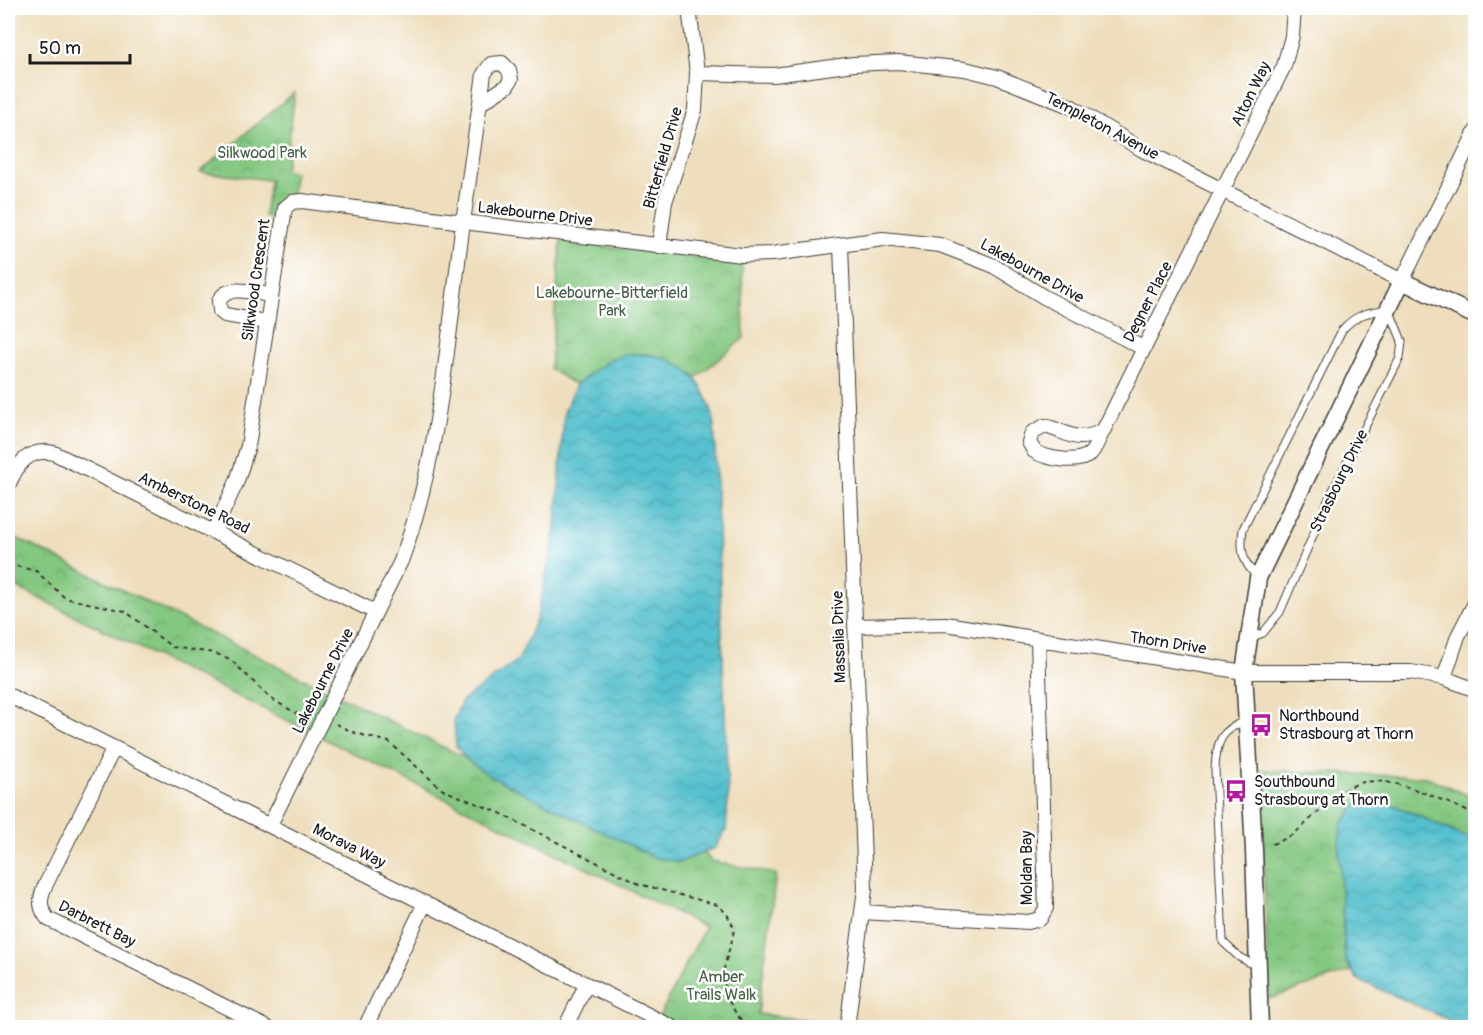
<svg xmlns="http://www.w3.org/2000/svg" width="1483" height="1035" viewBox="0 0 1483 1035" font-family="Pangolin,sans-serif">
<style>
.park{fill:url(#park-crowns);stroke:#50724e;stroke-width:1.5}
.water{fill:url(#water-waves);stroke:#386e75;stroke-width:1.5}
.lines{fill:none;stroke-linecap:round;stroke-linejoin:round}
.service-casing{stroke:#3c3934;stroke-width:9}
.minor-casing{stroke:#3c3934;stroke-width:16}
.tertiary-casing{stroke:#3c3934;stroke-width:19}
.path{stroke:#3c3934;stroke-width:2;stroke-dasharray:4.5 4.5;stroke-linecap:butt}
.service{stroke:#fff;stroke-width:7}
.minor{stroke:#fff;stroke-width:14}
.tertiary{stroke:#fff;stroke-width:16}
.labels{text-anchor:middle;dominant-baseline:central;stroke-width:5;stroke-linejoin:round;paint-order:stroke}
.street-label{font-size:16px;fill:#1c1c1c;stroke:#fff}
.park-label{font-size:16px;fill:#456044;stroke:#fff}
.poi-label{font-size:16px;fill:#1c1c1c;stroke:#fff;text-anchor:start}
</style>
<defs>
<pattern id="park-crowns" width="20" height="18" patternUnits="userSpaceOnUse" patternTransform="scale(1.5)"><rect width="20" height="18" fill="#83c780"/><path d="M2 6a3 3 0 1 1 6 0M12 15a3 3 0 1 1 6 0" fill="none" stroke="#71aa6e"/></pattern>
<pattern id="water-waves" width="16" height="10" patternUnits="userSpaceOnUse" patternTransform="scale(1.5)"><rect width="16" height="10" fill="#54c0ce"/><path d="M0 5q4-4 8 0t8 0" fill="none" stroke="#49a4b0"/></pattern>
</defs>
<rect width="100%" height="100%" fill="#fff"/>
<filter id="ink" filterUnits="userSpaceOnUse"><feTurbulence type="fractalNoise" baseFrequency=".0167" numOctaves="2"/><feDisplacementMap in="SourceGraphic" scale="12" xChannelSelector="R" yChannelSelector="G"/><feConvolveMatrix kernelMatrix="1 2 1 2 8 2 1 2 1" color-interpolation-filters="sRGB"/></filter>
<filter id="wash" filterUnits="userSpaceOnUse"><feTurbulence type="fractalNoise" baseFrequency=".008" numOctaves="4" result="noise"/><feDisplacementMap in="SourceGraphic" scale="24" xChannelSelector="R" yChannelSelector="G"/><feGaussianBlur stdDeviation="1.35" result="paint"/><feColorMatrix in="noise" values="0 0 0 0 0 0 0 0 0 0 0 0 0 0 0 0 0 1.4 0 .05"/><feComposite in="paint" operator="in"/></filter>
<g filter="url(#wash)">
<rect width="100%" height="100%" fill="#eedebd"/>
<path class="park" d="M295 92 285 171 295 172 291 196 284 199 275 218 264 216 270 180 200 172Z
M561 241 742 263 744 338 696 378C650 340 619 350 576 385L550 369Z
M8 534 464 757 468 761 680 862 704 852 711 861 776 874 758 1014 835 1023V1027H654L705 927 8 583Z
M1260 770 1427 777 1476 799 1475 841 1380 799 1360 803 1351 811 1339 847 1345 959 1351 971 1269 999Z"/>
<path class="water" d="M627 354C676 352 704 374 714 421L728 797 726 830 715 848 680 862 655 858 490 776 468 761 456 746 454 719 462 701 519 659 537 617 556 529 564 413 576 385 609 360Z
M1371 799H1380L1475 841V1027H1465L1357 979 1345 959 1339 847 1342 824 1358 803Z"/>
</g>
<g filter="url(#ink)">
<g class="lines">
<g class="service-casing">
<path id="service" d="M1250 638 1263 633 1280 612 1330 496 1400 358 1402 341 1389 309C1368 312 1356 314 1342 330L1243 529C1240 550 1242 562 1258 578
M1247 720C1221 730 1216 741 1215 770L1223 942 1239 957 1256 966"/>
</g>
<g class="minor-casing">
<path id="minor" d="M697 73 774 75 854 64 898 62 965 69 997 77 1072 107 1141 149 1402 281 1476 131
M841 245 865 889 847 1028
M659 246 665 202 695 110 697 73 689 8
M266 322 225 315 220 311 219 301C228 283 254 293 270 295
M1103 431C1074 444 1071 433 1045 426L1032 433 1029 442 1034 451C1047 459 1079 465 1091 453 1096 447 1099 438 1103 431L1284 66 1292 36 1294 8
M8 486C17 464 28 448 54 453L375 612
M214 531 237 481 248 446 285 208 292 202 302 201 463 222 484 74 491 64 502 63 509 70 511 79 507 86 481 103
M855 626 946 624 1244 672H1411L1444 678 1476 690
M1444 678 1458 636 1476 601
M8 695 674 1028
M114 748 44 888C39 901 40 909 48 919L268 1028
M270 825 401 561C441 453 448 335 463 222L742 255 773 254 883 239 940 245 992 265 1044 297 1143 348
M862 912 1028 922 1040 919 1046 908 1038 639
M365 1028 425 903
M565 1028 586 985"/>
</g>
<g class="tertiary-casing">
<path id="tertiary" d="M1260 1028 1254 850 1244 672 1258 578 1402 281 1476 316"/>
</g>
<path class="path" d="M8 564 36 571 65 598 125 611 172 647 214 653 230 659 270 698 308 720
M336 724 355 733 389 742 443 790 498 812 639 884 718 905 727 914 734 928C733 941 728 951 725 964 719 987 732 1013 749 1028
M1272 844C1297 836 1304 824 1323 807 1331 799 1346 788 1357 784 1389 772 1445 802 1476 815"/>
<use href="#service" class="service"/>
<use href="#minor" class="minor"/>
<use href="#tertiary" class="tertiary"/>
</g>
</g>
<defs>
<g id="bus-bare" transform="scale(1.8)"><path d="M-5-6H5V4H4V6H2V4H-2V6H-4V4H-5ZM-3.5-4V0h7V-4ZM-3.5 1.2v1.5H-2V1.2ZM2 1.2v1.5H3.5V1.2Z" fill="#b5179e" stroke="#fff" stroke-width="2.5" paint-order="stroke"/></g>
</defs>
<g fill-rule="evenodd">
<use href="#bus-bare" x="1261" y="725"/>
<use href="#bus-bare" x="1236" y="791"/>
</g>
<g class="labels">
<g class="street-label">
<text transform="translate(1251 94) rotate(-64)">Alton Way</text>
<text transform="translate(1102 126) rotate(28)">Templeton Avenue</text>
<text transform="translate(663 158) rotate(-74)">Bitterfield Drive</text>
<text transform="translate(535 214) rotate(7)">Lakebourne Drive</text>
<text transform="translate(1032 271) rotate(29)">Lakebourne Drive</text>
<text transform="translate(256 280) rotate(-82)">Silkwood Crescent</text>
<text transform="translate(1148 302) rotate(-63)">Degner Place</text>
<text transform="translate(1339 481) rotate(-64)">Strasbourg Drive</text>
<text transform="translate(194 503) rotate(26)">Amberstone Road</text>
<text transform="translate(839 637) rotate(-92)">Massalia Drive</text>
<text transform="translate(1168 643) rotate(9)">Thorn Drive</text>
<text transform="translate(323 681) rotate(-63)">Lakebourne Drive</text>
<text transform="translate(349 846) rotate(27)">Morava Way</text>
<text transform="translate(1027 868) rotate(-90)">Moldan Bay</text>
<text transform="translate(97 924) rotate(27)">Darbrett Bay</text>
</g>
<g class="park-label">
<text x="262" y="153">Silkwood Park</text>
<text x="612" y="293">Lakebourne-Bitterfield<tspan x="612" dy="18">Park</tspan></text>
<text x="721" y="977">Amber<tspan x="721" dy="18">Trails Walk</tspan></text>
</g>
<g class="poi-label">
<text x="1279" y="716">Northbound<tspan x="1279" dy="18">Strasbourg at Thorn</tspan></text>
<text x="1254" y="782">Southbound<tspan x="1254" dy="18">Strasbourg at Thorn</tspan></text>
</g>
</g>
<rect width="1483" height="1035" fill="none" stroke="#fff" stroke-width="30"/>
<path d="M30 54v9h100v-9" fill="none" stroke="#1c1c1c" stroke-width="3"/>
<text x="39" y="54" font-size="18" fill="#1c1c1c" stroke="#ffffff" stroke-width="4.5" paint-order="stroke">50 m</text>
</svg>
